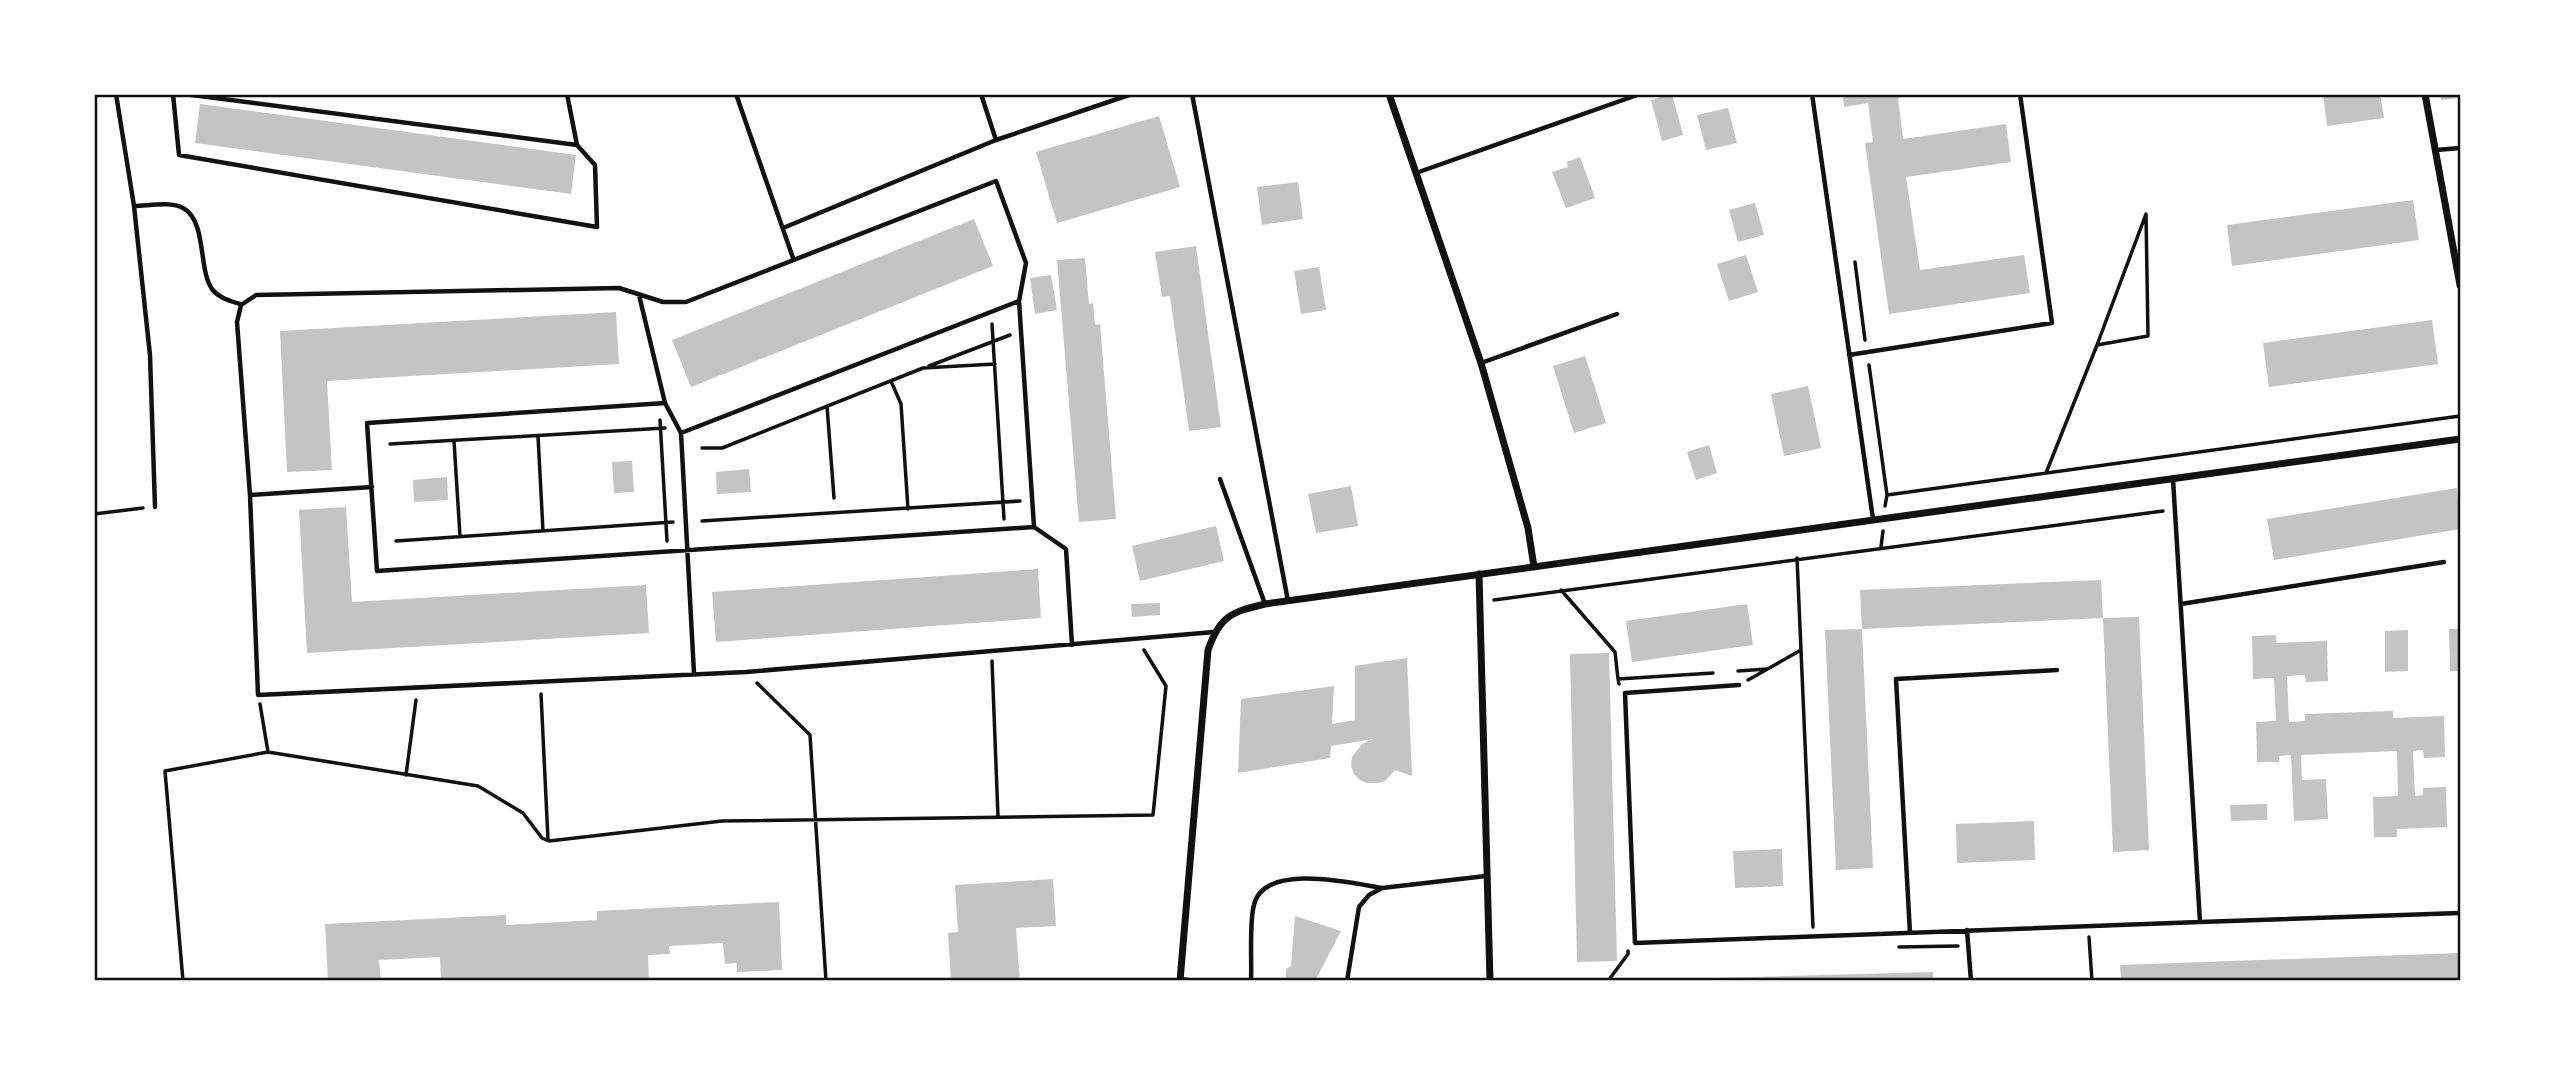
<svg xmlns="http://www.w3.org/2000/svg" width="2555" height="1075" viewBox="0 0 2555 1075" font-family="Merriweather,serif">
<style>
.building{fill:#c4c4c4}
.lines{fill:none;stroke-linecap:round;stroke-linejoin:round}
.path{stroke:#111;stroke-width:3.5}
.service{stroke:#111;stroke-width:4.5}
.minor{stroke:#111;stroke-width:7}
.neatline{fill:none;stroke:#111;stroke-width:2.5}
</style>
<rect width="100%" height="100%" fill="#fff"/>
<path class="building" d="M1672 94 1683 135 1662 141 1651 100Z
M1843 94H1914L1898 98 1903 139 2006 124 2011 162 1906 177 1920 270 2024 255 2030 293 1889 314 1865 143 1873 142 1868 103 1844 107Z
M2323 94H2380L2384 118 2327 126Z
M2441 94H2460V98L2441 100Z
M200 104 576 155 571 194 195 143Z
M1728 108 1737 143 1706 150 1697 115Z
M1159 116 1180 187 1057 223 1036 152Z
M1580 157 1595 198 1566 208 1552 172 1568 167 1567 162Z
M1298 182 1303 219 1262 225 1257 187Z
M2413 200 2419 240 2232 266 2227 225Z
M1755 203 1764 235 1738 242 1729 210Z
M974 219 993 266 691 387 672 340Z
M1196 246 1221 427 1189 431 1170 296 1162 297 1155 252Z
M1746 255 1758 292 1729 301 1717 264Z
M1085 258 1089 304 1093 303 1095 325 1100 324 1116 519 1079 522 1057 260Z
M1319 267 1326 310 1301 314 1294 271Z
M1051 275 1057 310 1035 314 1030 278Z
M616 312 619 364 327 381 332 470 287 472 280 331Z
M2432 320 2438 364 2269 387 2263 343Z
M1585 356 1606 423 1574 433 1553 366Z
M1808 386 1821 448 1784 456 1771 394Z
M1709 445 1717 473 1696 480 1687 452Z
M632 461 634 492 614 493 612 462Z
M749 469 751 492 717 494 716 472Z
M447 477 448 500 414 502 413 480Z
M1351 486 1358 526 1316 533 1308 494Z
M2457 488 2460 529 2274 560 2267 519Z
M346 507 352 602 646 585 649 633 307 653 299 510Z
M1216 526 1224 561 1140 581 1132 546Z
M1038 569 1041 618 716 642 712 592Z
M2101 580 2103 618 1862 629 1860 590Z
M1160 603V615L1132 617 1131 604Z
M1747 604 1753 645 1632 662 1626 621Z
M2139 617 2149 850 2113 852 2103 618Z
M1862 629 1873 868 1836 870 1825 630Z
M2449 629H2460V671H2450Z
M2408 630V671L2385 672V631Z
M2276 635V643L2327 641 2328 681 2306 682 2305 675 2287 676 2289 722 2305 721V714L2393 711V718L2444 716 2445 757 2424 758 2423 750 2413 751 2415 796 2423 795V788L2446 787 2447 827 2397 829V837H2374L2373 797 2398 796 2397 751 2301 755 2302 780 2326 779 2328 819 2294 821 2291 755 2279 756V762H2257L2256 722 2276 721 2274 678 2253 679 2252 636Z
M1609 653 1617 961 1577 962 1570 654Z
M1407 658 1412 776 1395 770 1385 781 1378 783H1367L1360 780 1354 774 1351 766 1352 757 1362 744 1373 739 1331 746 1330 758 1238 773 1241 699 1334 686 1332 724 1355 720V666Z
M2267 804V820L2231 821 2230 805Z
M2034 821 2035 860 1957 863 1956 824Z
M1782 849 1783 886 1735 888 1733 851Z
M1053 879 1056 926 1016 928 1020 981H951L948 933 958 932 955 885Z
M779 902 782 970 737 972V963L725 964 723 943 669 946 670 954 648 955 649 981H441L440 957 379 960 381 981H328L325 924 506 915V925L597 920V911Z
M1295 916 1341 931 1315 981H1286V969L1291 966Z
M2460 953V981H2121L2120 965Z
M1933 972V981H1713V978Z"/>
<g class="lines">
<path class="path" d="M1855 262 1865 340
M992 324 1004 519
M1869 365 1887 495 1885 506
M929 366 1010 335
M891 381 901 404 908 509
M827 406 834 498
M660 420 667 541
M538 436 543 531
M454 441 460 536
M390 444 665 428
M702 448H722L923 368 995 364
M2046 473 2097 345 2148 336 2146 214 2097 345
M1887 495 2460 416
M94 514 143 508
M702 521 1020 501
M396 541 673 522
M1881 547 1883 531
M1797 558 1813 927
M1561 590 1615 652 1618 679
M1494 600 2163 511
M992 661 998 817
M1738 671 1767 669
M1748 680 1801 650
M757 683 810 735 826 981
M1619 684 1618 679 1713 673
M541 694 548 840
M260 704 268 752
M406 775 416 700
M2089 937 2092 981
M1899 947 1958 946
M183 981 165 771 268 752 478 786 523 813 542 838 549 841 722 821 1153 815 1166 686 1144 650
M1608 981 1628 954V951"/>
<path class="service" d="M116 94 134 206 150 355 155 507
M173 94 179 155 597 227 595 165 577 145 567 94
M184 94 577 145
M736 94 793 258
M981 94 996 140
M1192 94 1288 601
M1812 94 1873 519
M2436 150 2460 148
M1416 173 1640 94
M134 206C148 206 170 201 183 208 207 221 198 269 212 289 219 298 230 301 240 304
M783 228 996 140 1132 94
M639 295 665 403 681 433 694 673
M1849 355 2052 323 2020 94
M1481 363 1617 314
M665 403 367 423 377 571 1034 527
M681 433 1019 301
M1220 479 1265 604
M2173 479 2200 922 2460 913
M250 495 372 487
M2181 604 2444 562
M1072 645 1066 549 1034 527 1019 301 1026 263 996 181 686 302H663L619 288 256 295 241 305 237 322 250 495 258 695 746 672 1214 632
M1739 685 1625 693 1635 943 2200 922
M1967 930 1971 981
M1910 933 1896 679 2057 670
M1180 979 1197 981
M1251 981C1252 961 1249 922 1254 905 1264 862 1352 883 1382 888
M1347 981 1359 907 1369 895 1382 888 1486 876"/>
<path class="minor" d="M1389 94 1481 363 1528 528 1534 567
M2425 94 2460 285
M1479 574 1490 981
M1180 981 1208 650C1220 616 1231 612 1265 604L2460 439"/>
</g>
<rect width="2555" height="1075" fill="none" stroke="#ffffff" stroke-width="192"/>
<rect x="96" y="96" width="2363" height="883" class="neatline"/>
</svg>
